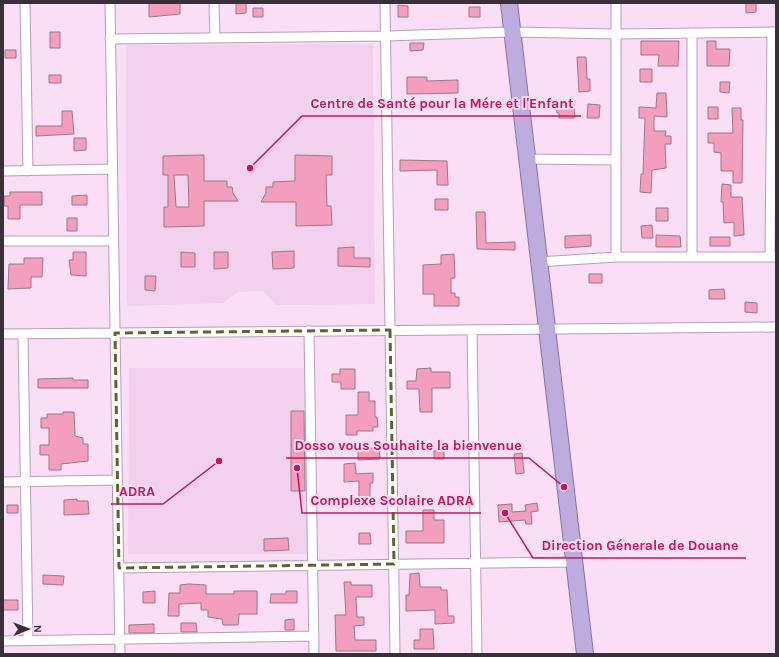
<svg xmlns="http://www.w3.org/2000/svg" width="779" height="657" viewBox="0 0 779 657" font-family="Karla,sans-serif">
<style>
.built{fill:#f1d1ee}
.building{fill:#f49ebd;stroke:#9a7984;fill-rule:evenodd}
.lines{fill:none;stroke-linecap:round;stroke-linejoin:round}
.minor-casing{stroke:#b79eb5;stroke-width:11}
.trunk-casing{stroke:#85749f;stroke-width:18}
.minor{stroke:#fff;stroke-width:9}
.trunk{stroke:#beacde;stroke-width:16}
.marked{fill:none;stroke:#61622f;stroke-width:3;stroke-dasharray:8 5;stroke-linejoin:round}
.leader{fill:none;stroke:#c2185b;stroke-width:1.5}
.callout-dot{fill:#c2185b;stroke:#f9def6;stroke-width:1.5}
.callout-label{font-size:14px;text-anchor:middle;font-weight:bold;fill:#c2185b;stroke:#f9def6;stroke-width:4;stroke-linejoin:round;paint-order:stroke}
</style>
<rect width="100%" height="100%" fill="#f9def6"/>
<path class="built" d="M373 44 375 304 276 305 263 291 238 292 223 303 127 306 126 45Z
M129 368H309V554H128Z"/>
<path class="building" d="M149 3H180V14L149 17Z
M236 3H246V13L236 14Z
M746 3H756V12L746 13Z
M398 5 408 6V17H398Z
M469 7H480V17H469Z
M253 8H263V17H253Z
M50 32H60V48H50Z
M641 41H679L678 66H658L659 55H641Z
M707 41H716V49H730L729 66H707Z
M410 43H424L423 50 410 51Z
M5 50H16V58H5Z
M577 57H586L587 79H590V91L579 92Z
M640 69H652V82H640Z
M49 75H61V83H49Z
M407 77H427V81L458 80V93L407 94Z
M720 82H730L729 93 720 92Z
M657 93H666L667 117 654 116V131H666L665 136H671V144H665L666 168 652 170 651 193 640 192 641 174H643L645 118H639V107L656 108Z
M559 103 574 104 575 118H559V113H557L556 105Z
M588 104 600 105 599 118H587Z
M708 107H718V119H708Z
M732 108H741V120H743L742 183H733V171H721V153L714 152V143H708V133H733Z
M62 111H72L74 134 36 136V126H62Z
M74 138H86V150L74 151Z
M204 155V181H227V187H232L233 193 238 201H204V226L164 227V207H168V175H163V156ZM174 175H188L189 207H176Z
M295 155 332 156V175H326L327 206H331L332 225 296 226V202H261L266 193V187H273V182L295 181Z
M400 160 447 161 448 185H437V170L400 171Z
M722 184 731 185V197H742L744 235 734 236V222L724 223 723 202H721Z
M10 192H42V205H20V219H8V206H4V196H10Z
M87 195V205H72V196Z
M435 199H448V210H435Z
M656 208H668V221H656Z
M476 212H485L486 243 515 242V250L477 249Z
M67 218H77V231H67Z
M652 225 653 238H642L641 226Z
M591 235V246L565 248V236Z
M656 235 680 236 681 247H656Z
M710 237H730V246H710Z
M354 247V258H370V267L338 266V248Z
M294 251V268L273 269 272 252Z
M73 252H86V276L71 275 69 260H73Z
M181 252 195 253V267H181Z
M214 252H228V268L214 269Z
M454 254 455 278H451V293H455V297H459V306H434V294H423V265L441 264V255Z
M24 258H43L42 277H31V288L8 289 9 264H24Z
M589 274H602V283H589Z
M145 276H156L155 291 145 290Z
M724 289 725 299H709V290Z
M745 302 757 303V313L745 312Z
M431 368V372H450V388H432V412H420L419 389H407V381H416L417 369Z
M340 369H355V389H341V382H332V374H340Z
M73 378V380H88V388H38V379Z
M358 392H369V401H375V417H377L378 427H373V431H357V435H346V415H358Z
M291 411H304L305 491H291Z
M63 412H74L75 436 83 438V444H88V461L61 464V470H49V455H40V445H49V428H41V418H47V414H63Z
M358 448H379L380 459 358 460Z
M444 450V459H434V451Z
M522 453 524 473 516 474 514 454Z
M355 463 356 474 373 473V483H370V506H359V481L344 482V464Z
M77 499V501H88L89 514 64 515V500Z
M537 503 538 511 531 512 532 524H526L525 520 499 522 498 505 512 504V512L526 511 525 505Z
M7 505H18V513H7Z
M423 510H434V520H444V543H406V531H423Z
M359 533H370L371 544H359Z
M288 538 289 550 264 551V539Z
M419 573 420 587H441V590H447L448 616H454V623L435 624V610L406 611V595H409L410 574Z
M43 575 64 576 63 585 43 584Z
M344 582H351V585H372V597H356L357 617H364V625L354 626 355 640H376V651H336L335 615H346Z
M189 584 206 585V594H234V591H257V614H239L238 625H223L222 619 208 617V610H201V603L179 604V616H168L169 593H180V585Z
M155 591V603H143V592Z
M286 591H297V603H270L271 594H286Z
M3 600H18V610H3Z
M294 619V630H285V620Z
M181 623H196L197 632H181Z
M154 624V633H129V625Z
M420 629H433L434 649H414V640H420Z"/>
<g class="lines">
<g class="minor-casing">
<path id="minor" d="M25 3 28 171
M110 3 120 654
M214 3 215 38
M385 3 395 654
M692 33V257
M110 39 386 36 513 32 617 34 776 32
M526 159 616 160
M3 171 112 169
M3 241H113
M616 257V3
M770 257 772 32
M538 262 616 257H776
M472 330 477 654
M309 331 314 654
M3 334 776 327
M23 334 28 640
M3 482 117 480
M119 568 573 562
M3 641 314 636"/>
</g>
<g class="trunk-casing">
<path id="trunk" d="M509 3 585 654"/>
</g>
<use href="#minor" class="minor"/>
<use href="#trunk" class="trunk"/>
</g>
<path class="marked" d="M390 330 394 564 119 568 115 333Z"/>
<path class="leader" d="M250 168L302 116H581M564 487L529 458H286M219 461L163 504H111M297 468L302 513H481M505 513L533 558H746"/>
<g class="callout-dot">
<circle cx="250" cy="168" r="4"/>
<circle cx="564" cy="487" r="4"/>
<circle cx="219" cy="461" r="4"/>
<circle cx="297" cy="468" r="4"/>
<circle cx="505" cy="513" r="4"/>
</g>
<g class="callout-label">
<text x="442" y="108">Centre de Santé pour la Mére et l'Enfant</text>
<text x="408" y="450">Dosso vous Souhaite la bienvenue</text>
<text x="137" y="496">ADRA</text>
<text x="392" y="505">Complexe Scolaire ADRA</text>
<text x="640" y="550">Direction Génerale de Douane</text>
</g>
<rect width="779" height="657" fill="none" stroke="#3a3039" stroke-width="8"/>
<g transform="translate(28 629) rotate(89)" stroke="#f9def6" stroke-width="3" paint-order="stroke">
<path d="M0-3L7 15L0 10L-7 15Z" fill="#3a3039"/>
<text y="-6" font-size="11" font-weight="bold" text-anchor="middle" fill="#3a3039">N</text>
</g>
</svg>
